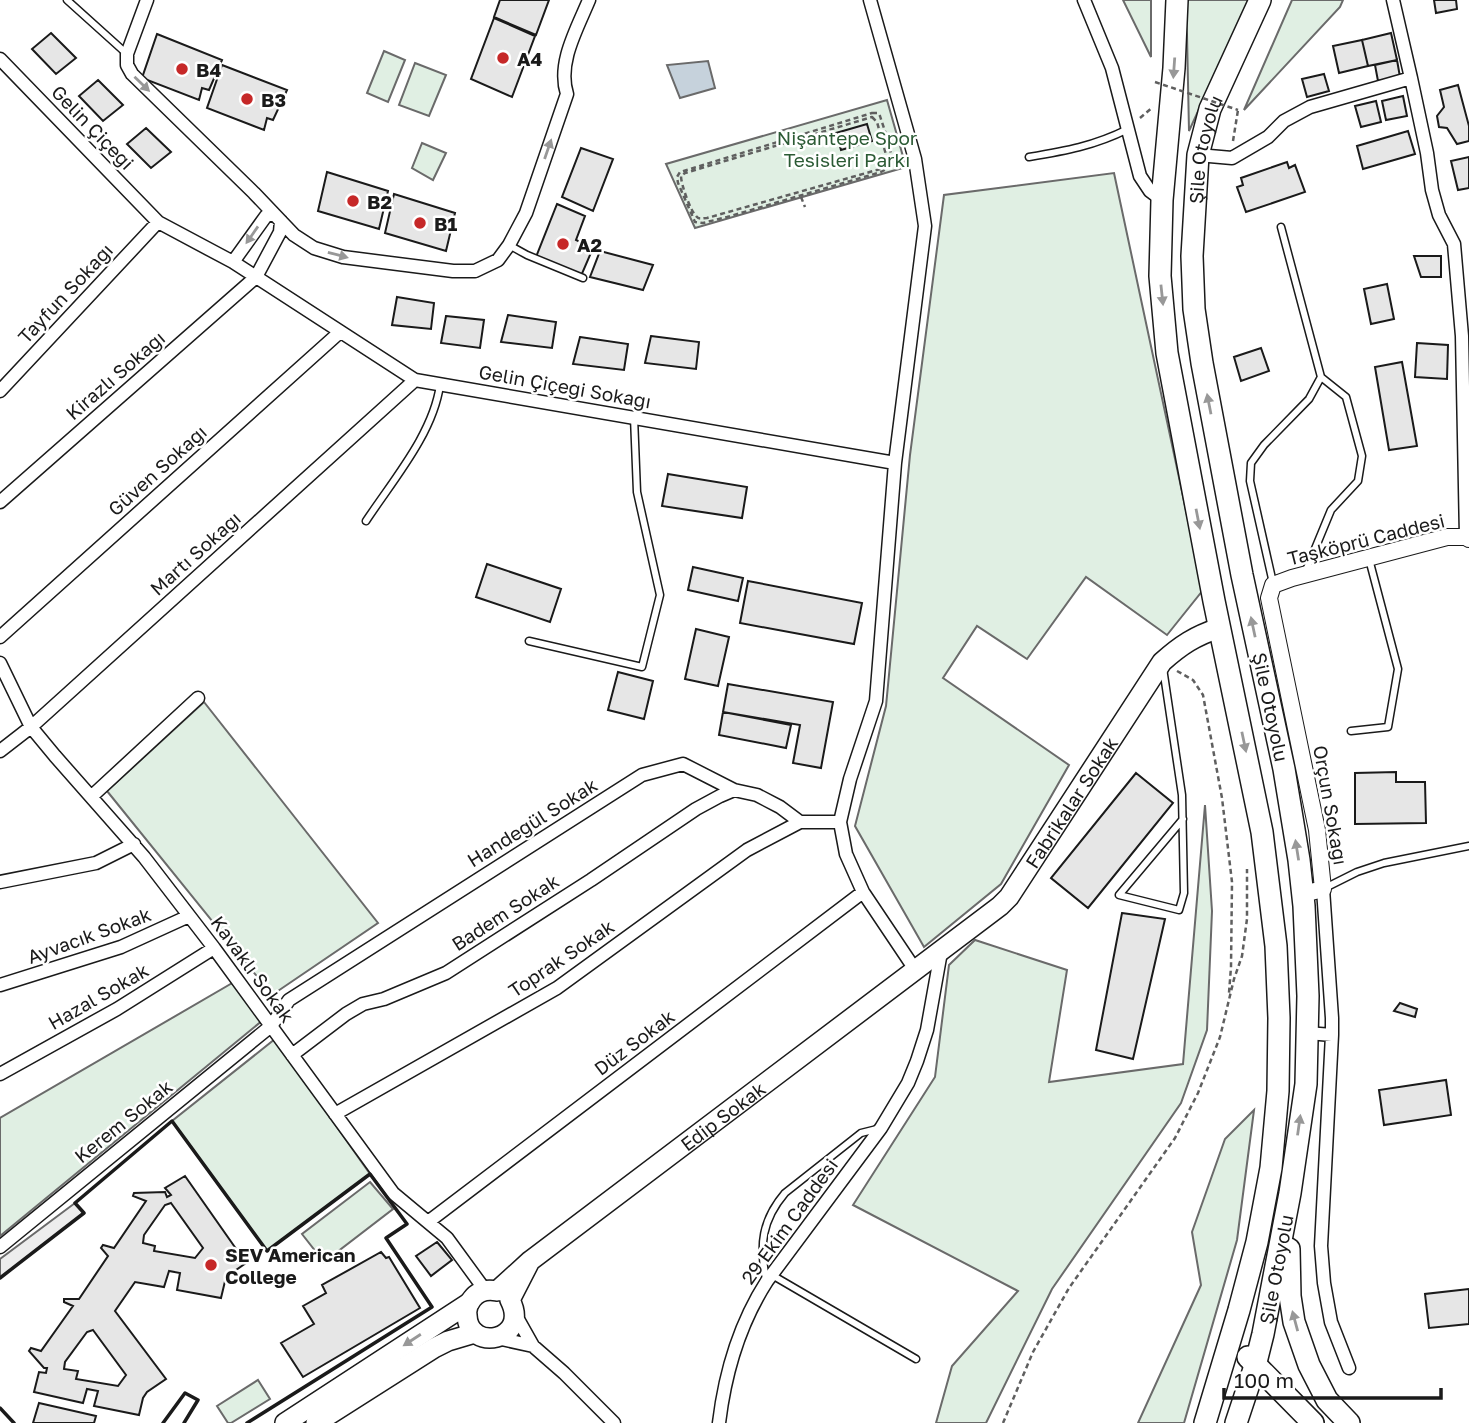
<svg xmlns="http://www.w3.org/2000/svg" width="1469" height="1423" viewBox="0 0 1469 1423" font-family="'Golos Text',sans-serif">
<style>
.green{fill:#e0efe3;stroke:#6a6a6a;stroke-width:2}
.parking{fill:#ededed;stroke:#6a6a6a;stroke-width:2}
.water{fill:#c6d2dc;stroke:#6a6a6a;stroke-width:2}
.building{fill:#e6e6e6;stroke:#1a1a1a;stroke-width:2;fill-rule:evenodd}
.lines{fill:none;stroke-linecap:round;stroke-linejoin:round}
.service-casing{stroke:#1a1a1a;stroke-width:9}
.minor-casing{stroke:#1a1a1a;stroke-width:15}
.tertiary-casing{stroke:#1a1a1a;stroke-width:18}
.secondary-casing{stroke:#1a1a1a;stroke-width:22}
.trunk-casing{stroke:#1a1a1a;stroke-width:24}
.path{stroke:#5f5f5f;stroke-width:2.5;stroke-dasharray:5 3.5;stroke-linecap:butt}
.service{stroke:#fff;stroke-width:6}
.minor{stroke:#fff;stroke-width:12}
.tertiary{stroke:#fff;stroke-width:16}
.secondary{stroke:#fff;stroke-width:19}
.trunk{stroke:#fff;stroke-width:21}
.path-bridge{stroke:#5f5f5f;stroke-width:2.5;stroke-dasharray:5 3.5;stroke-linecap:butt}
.wall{stroke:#1a1a1a;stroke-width:3.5}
.oneway{fill:#989898}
.poi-dot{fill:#c62828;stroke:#fff;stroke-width:2.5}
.labels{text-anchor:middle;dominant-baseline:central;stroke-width:5;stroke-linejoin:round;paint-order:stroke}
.poi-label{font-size:19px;font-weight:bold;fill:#1a1a1a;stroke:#fff;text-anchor:start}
.street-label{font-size:19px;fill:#1a1a1a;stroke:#fff}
.park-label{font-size:19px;fill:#2b5a34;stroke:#fff}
</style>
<rect width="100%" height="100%" fill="#fff"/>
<path class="green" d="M1123 0H1151V57Z
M1184 0H1249L1189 131 1187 35Z
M1292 0H1343L1340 7 1244 110Z
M384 51 405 60 388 102 367 93Z
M415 63 446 75 429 116 399 105Z
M887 100 906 167 695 228 666 164Z
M422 143 446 153 433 180 412 168Z
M1114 173 1203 590 1167 635 1086 577 1027 659 977 626 943 678 1069 765 1001 884 924 947 855 826 886 706 910 455 944 195Z
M204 702 378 923 272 995 107 791Z
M1205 805 1212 911 1207 1030 1181 1103 1052 1289 986 1423H936L952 1366 1018 1291 853 1205 935 1077 949 965 975 940 1067 970 1049 1082 1183 1064Z
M234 982 263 1020 0 1236V1118Z
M275 1039 370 1174 267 1251 172 1121Z
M1254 1110 1237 1240 1184 1423H1138L1201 1285 1192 1232 1225 1139Z
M370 1182 393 1209 324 1262 302 1234Z
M258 1380 270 1399 231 1423H228L217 1406Z"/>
<path class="parking" d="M75 1203 84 1213 0 1278V1259Z"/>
<path class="water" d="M708 61 715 88 680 98 667 65Z"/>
<path class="building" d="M500 0H549L536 35 494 17Z
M1434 0H1456L1457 9 1436 13Z
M494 18 535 36 512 97 471 79Z
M51 33 76 58 56 74 32 49Z
M1391 33 1397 60 1368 66 1362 40Z
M157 34 222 60 209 90 202 88 199 100 142 78Z
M1362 40 1368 66 1339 73 1333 46Z
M1397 60 1400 77 1378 81 1375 65Z
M222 65 287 90 273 120 267 118 264 130 207 108Z
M1324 74 1329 91 1307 97 1302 79Z
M98 80 123 105 103 121 79 96Z
M1458 85 1469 126V141L1457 144 1447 128 1439 127 1437 116 1444 107 1440 90Z
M1403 96 1407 116 1386 120 1382 101Z
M1376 101 1381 122 1361 127 1355 106Z
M867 124 872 141 841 150 836 133Z
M146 128 171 152 151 168 127 144Z
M1408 131 1415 154 1363 169 1357 146Z
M581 148 613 159 593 211 562 197Z
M1469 157V188L1458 190 1451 161Z
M1287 162 1289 168 1295 165 1305 192 1246 212 1237 187 1243 185 1241 178Z
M327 172 388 191 379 229 318 211Z
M394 194 455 213 446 251 385 233Z
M557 204 585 216 576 240 593 248 581 276 536 257Z
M600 251 653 265 643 290 590 277Z
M1414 256H1441V277H1421Z
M1387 284 1394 319 1371 324 1364 289Z
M397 297 434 303 431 329 392 325Z
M508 315 556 322 552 348 501 342Z
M446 316 484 320 480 348 441 343Z
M651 336 699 342 696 369 645 363Z
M580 337 628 344 624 370 573 364Z
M1417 343 1448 345 1447 379 1415 377Z
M1261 348 1269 371 1241 381 1234 357Z
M1402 362 1417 446 1389 450 1375 367Z
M668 474 747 487 742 518 662 506Z
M487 564 561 589 550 622 476 597Z
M693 567 743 578 738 601 688 590Z
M748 581 862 603 854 644 740 623Z
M696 629 729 637 718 686 685 679Z
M618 672 653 681 644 719 608 710Z
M728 684 833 702 821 768 793 763 800 725 723 712Z
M723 712 791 725 786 748 719 735Z
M1396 772V782H1425L1426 823 1355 824V773Z
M1136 773 1173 803 1088 908 1051 878Z
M1122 913 1165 919 1133 1059 1096 1050Z
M1400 1003 1417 1009 1415 1017 1394 1011Z
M1446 1080 1451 1115 1384 1125 1379 1090Z
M185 1176 246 1263 226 1277 221 1298 177 1290 180 1273 169 1271 164 1287 135 1282 115 1311 166 1379 147 1392 143 1398 139 1415 94 1406 98 1391 87 1389 83 1403 34 1392 39 1372 46 1373 47 1368H44L29 1351 31 1348 41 1351 73 1306 64 1302V1299H79L108 1256 101 1248 103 1245 114 1248 146 1201 133 1196 134 1193 165 1192 167 1197 171 1195 165 1188ZM171 1203 203 1248 195 1258 154 1251 155 1246 143 1243 144 1235 165 1205ZM93 1330 126 1375 118 1386 76 1379 78 1371 64 1369 65 1362 87 1332Z
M437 1242 452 1260 431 1276 416 1256Z
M381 1252 386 1258 389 1257 420 1308 303 1377 281 1343 314 1324 303 1306 326 1293 322 1285Z
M1469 1289V1324L1429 1328 1425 1294Z
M39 1403 96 1416 94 1423H33Z"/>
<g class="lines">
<g class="service-casing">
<path id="service" d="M67 0 127 54
M1029 157C1065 151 1094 146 1128 129
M509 245 527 255 583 278
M366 521C393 480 433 434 440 385
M1305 573 1331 510 1358 481 1362 456 1346 397 1321 377
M1273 583 1250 481 1251 463 1264 445 1309 399 1321 377 1281 227
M529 641 642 667 660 595 637 492 634 417
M1163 668 1182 795 1184 893 1179 910 1119 895 1183 819
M1351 731 1388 727 1398 669 1369 559
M1325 888 1357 872 1384 863 1469 846
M772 1275 916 1359
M766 1279C759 1245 762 1220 785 1193L861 1133 881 1128"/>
</g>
<g class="minor-casing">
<path id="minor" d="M147 0 127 54V65L132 74 254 193 294 235 314 248 343 257 453 271H475L498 260 509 245 526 213 567 94C557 63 577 29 589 0
M870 0 915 159 925 226 895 463 876 701 850 779 840 822 846 854 863 892 916 971
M1084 0 1112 68 1140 176 1150 191 1162 200
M1393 0 1411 78
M0 59 158 222 233 262 415 380 895 463
M1198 155 1232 158 1268 137 1284 121 1310 107 1411 78 1427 153 1432 190 1439 215 1454 244 1462 336 1466 537
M233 262 266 216 274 214
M0 391 158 222
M0 502 256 277 280 232 281 221
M0 637 340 332
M0 663 31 727 55 756 144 857 214 948 393 1193 447 1238 485 1290
M0 751 31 727 415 380
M91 797 198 698
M0 882 96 863 134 844
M0 985 121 947 189 916
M1307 1033 1332 1035V1018L1323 889
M1332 1035 1321 1246 1324 1283 1331 1322 1349 1368
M292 1055 346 1014 363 1004 384 999 446 973 591 880 696 809 720 796 734 790
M0 1074 117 1009 214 948
M335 1114 557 988 747 850 800 822
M428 1222 863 892
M0 1247 271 1026 289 1000 642 775 683 764 734 790 757 795 780 807 800 822H840
M515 1314 533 1346 564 1373 614 1423
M497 1338 533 1346
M719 1423C725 1373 740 1323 767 1281L881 1128 908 1083 917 1061 927 1030 941 952"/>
</g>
<g class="tertiary-casing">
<path id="tertiary" d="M1303 894 1323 889 1317 830 1269 598 1273 585 1292 578 1447 537H1466L1469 539"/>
</g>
<g class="secondary-casing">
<g id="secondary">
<path id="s1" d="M530 1261 510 1300C531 1341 468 1353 467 1315 466 1309 468 1304 472 1299 478 1291 487 1289 497 1291L530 1261 1000 906 1009 897 1162 662C1181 645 1195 636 1219 628"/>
<path d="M285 1423 469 1303"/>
<path d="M316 1423 434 1348 448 1341 475 1333"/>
</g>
</g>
<g class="trunk-casing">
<g id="trunk">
<path d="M1177 0 1174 68 1162 200 1160 276 1167 353 1214 601 1262 832 1276 946 1279 1018 1278 1091 1271 1168 1257 1242 1239 1310 1205 1423"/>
<path d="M1289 1249 1290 1296 1294 1322 1309 1365 1327 1400 1349 1423"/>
<path d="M1248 1357 1313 1423"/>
<path id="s2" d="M1236 1423 1255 1366 1263 1334 1290 1193 1306 1084 1308 996 1304 906 1299 860 1284 769 1242 575 1202 363 1194 309 1192 256 1198 155 1210 109 1260 0"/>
</g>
</g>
<path class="path" d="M872 113H878L880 116C883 126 894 155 891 164 889 168 885 170 881 172L727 217 703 223 695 222 678 183 677 177 680 172Z
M872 117 877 122 888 162 884 168 707 218C702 218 699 220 696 216 690 210 681 184 681 176L685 173Z
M1140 118 1153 107
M1233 141 1238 110
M801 197 805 207
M1177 671 1193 680 1203 695 1222 798 1232 882 1231 967 1229 993
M1003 1423 1033 1352 1069 1288 1175 1138 1198 1093 1220 1037 1234 979 1242 956 1247 919V869"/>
<use href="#service" class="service"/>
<use href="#minor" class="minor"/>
<use href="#tertiary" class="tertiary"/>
<use href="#secondary" class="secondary"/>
<use href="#trunk" class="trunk"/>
<path class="path-bridge" d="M1155 82 1238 110"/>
<path class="wall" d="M0 1278 84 1213 75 1203 172 1121 267 1251 370 1174 407 1224 386 1238 432 1307 247 1423
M0 1408 14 1423
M163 1423 185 1393 198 1400 184 1423"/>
</g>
<defs><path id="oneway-solid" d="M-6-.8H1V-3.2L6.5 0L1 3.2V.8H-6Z" transform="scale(1.75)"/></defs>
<g class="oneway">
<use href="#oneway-solid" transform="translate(1174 68) rotate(94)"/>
<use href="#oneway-solid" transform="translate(142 84) rotate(44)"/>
<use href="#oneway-solid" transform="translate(548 149) rotate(-71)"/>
<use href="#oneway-solid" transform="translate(252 235) rotate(125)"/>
<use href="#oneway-solid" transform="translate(338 255) rotate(15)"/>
<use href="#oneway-solid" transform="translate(1162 295) rotate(84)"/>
<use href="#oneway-solid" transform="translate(1209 404) rotate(-101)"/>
<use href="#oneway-solid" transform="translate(1198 519) rotate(79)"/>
<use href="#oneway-solid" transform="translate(1253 627) rotate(-102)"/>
<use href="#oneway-solid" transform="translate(1244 742) rotate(78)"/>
<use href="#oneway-solid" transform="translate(1297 850) rotate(-99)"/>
<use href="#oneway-solid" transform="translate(1299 1125) rotate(-82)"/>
<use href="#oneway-solid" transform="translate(1295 1321) rotate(-105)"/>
<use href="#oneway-solid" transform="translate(412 1340) rotate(147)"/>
</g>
<g class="poi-dot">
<circle cx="503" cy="58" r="7"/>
<circle cx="182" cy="69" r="7"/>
<circle cx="247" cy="99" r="7"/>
<circle cx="353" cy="201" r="7"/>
<circle cx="420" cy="223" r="7"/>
<circle cx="563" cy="244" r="7"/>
<circle cx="211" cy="1265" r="7"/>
</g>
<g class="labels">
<g class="poi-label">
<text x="517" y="58">A4</text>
<text x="196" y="69">B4</text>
<text x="261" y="99">B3</text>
<text x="367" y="201">B2</text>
<text x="434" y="223">B1</text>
<text x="577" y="244">A2</text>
<text x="225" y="1254">SEV American<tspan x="225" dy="22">College</tspan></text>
</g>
<g class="street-label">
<text transform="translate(93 127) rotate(46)">Gelin Çiçeği</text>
<text stroke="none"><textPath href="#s2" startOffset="1293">Şile Otoyolu</textPath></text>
<text transform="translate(65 293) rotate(-47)">Tayfun Sokağı</text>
<text transform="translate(115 375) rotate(-41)">Kirazlı Sokağı</text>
<text transform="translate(565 386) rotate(10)">Gelin Çiçeği Sokağı</text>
<text transform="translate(157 470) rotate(-42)">Güven Sokağı</text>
<text transform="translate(1366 539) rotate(-14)">Taşköprü Caddesi</text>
<text transform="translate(195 553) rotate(-42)">Martı Sokağı</text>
<text transform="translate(1271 707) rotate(78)">Şile Otoyolu</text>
<text stroke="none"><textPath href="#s1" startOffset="938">Fabrikalar Sokak</textPath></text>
<text transform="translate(1331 805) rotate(80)">Orçun Sokağı</text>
<text transform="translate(532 822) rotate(-32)">Handegül Sokak</text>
<text transform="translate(505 912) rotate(-33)">Badem Sokak</text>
<text transform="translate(89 935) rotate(-20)">Ayvacık Sokak</text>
<text transform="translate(561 958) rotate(-34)">Toprak Sokak</text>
<text transform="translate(253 969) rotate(54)">Kavaklı Sokak</text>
<text transform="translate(98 996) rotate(-30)">Hazal Sokak</text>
<text transform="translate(634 1042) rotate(-37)">Düz Sokak</text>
<text stroke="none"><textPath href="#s1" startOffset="464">Edip Sokak</textPath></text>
<text transform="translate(123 1121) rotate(-39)">Kerem Sokak</text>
<text transform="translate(789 1221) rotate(-54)">29 Ekim Caddesi</text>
<text stroke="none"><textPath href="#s2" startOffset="159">Şile Otoyolu</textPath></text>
</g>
<g class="park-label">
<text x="847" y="137">Nişantepe Spor<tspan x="847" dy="22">Tesisleri Parkı</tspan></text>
</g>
</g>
<path d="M1224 1388v10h217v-10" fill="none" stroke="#1a1a1a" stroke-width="3.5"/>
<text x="1234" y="1388" font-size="21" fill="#1a1a1a" stroke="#ffffff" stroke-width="5" paint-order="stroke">100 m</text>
</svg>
